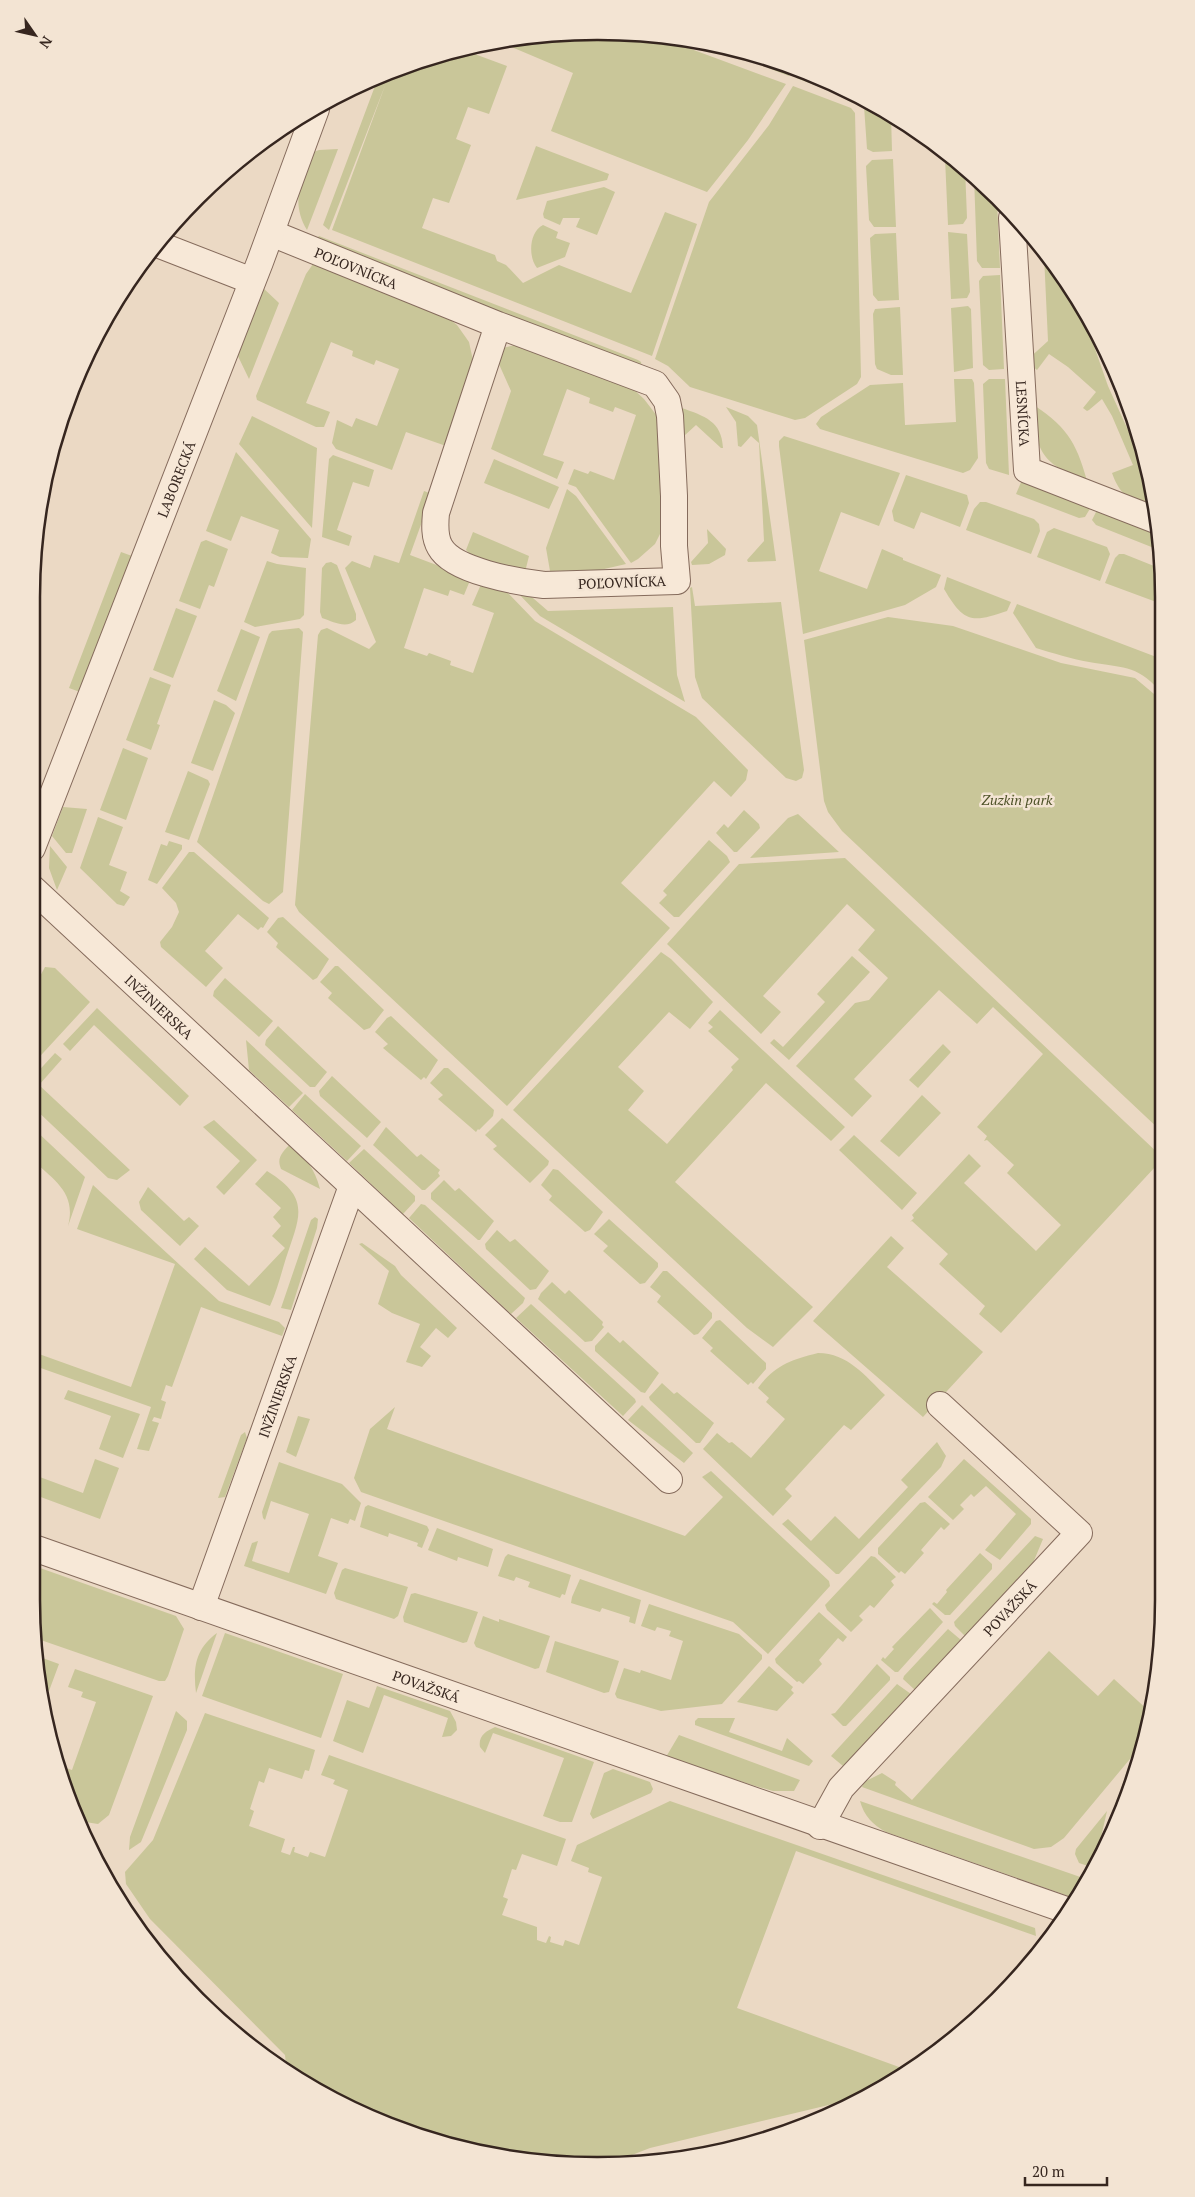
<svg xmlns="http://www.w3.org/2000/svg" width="1195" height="2197" viewBox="0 0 1195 2197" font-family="'PT Serif',serif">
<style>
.green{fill:#c9c699}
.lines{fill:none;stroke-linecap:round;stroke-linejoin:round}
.street-casing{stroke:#856b5c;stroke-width:28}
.street{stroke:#f7e8d7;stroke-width:26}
.labels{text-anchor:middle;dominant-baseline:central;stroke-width:5;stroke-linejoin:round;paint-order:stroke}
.street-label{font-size:14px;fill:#36261f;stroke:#f3e4d3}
.park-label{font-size:14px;font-style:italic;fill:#4d5127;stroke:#f3e4d3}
.rim{fill:none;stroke:#36261f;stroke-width:2.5}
</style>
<rect width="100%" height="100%" fill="#ebd9c4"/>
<path class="green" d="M560 32 656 36 786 84 748 140 707 192 551 131 573 73 500 42Z
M701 43 759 56 752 62Z
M461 49 507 66 489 114 468 107 456 139 471 145 449 203 433 198 422 228 495 255 497 261 506 265 523 283 559 265 631 293 665 212 697 224 652 356 332 230 386 83 329 230 323 225 378 78 451 51Z
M766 58 792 67 789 76 768 68Z
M799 70 855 96H844L796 78Z
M793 86 851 108 855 113 861 377 857 384 805 418 795 420 690 387 668 366 655 359 709 202 769 125Z
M865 100 891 115 892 151 873 152 867 149 864 106Z
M536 146 609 174 607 180 516 200Z
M338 149 307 230C291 204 300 180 311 153L319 150Z
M950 157 965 167 967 218 963 224 948 225 945 158Z
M893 159 896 227H874L869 220 866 166 872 160Z
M974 176 997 201 1000 268H982L977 261Z
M604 187 615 192 597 235 576 227 580 218H563L560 225 544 218 543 214 547 201Z
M543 225 558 232 556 238 570 243 565 257 537 268C528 257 529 232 543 225Z
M948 232 967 234 970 292 967 298 951 299Z
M896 233 899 300 878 301 873 295 870 238 875 234Z
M319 236 638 360 641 362 642 368 316 239Z
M1044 255 1068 283 1081 309 1108 386 1146 470 1154 501C1129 502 1120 495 1112 473L1133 465 1112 416 1102 399 1089 410 1087 411 1083 408 1096 392 1068 367 1049 354 1037 370 1026 361 1048 341Z
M313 264 448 318 457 325 469 342 474 365 449 447 406 432 392 470 336 449 332 443 337 420 352 427 356 418 377 426 399 369 376 360 374 365 352 356 353 351 331 342 306 403 330 412 324 427H316L257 400 256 396 306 274Z
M1000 275 1004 369 989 370 983 365 979 281 983 276Z
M261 286 279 303 249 379 235 350Z
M968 306 971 309 973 368 954 372 951 308Z
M900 307 903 375H891L877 369 875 364 873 314 875 309Z
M526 342 630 386 644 399 657 416 661 428 663 528 655 544 638 559 631 563 576 487 568 484 574 469 588 474 590 471 614 480 636 415 615 407 613 412 589 403 590 398 567 389 543 455 564 462 557 479 491 449 511 391 498 362 503 348Z
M954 379H972L974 383 978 458 970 470 963 473 820 429 816 424 821 417 870 385 903 383 905 425 956 422Z
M989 379H1005L1009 475 989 469 986 463 983 384Z
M1029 402C1065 425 1076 440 1087 481 1037 462 1039 451 1029 402Z
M726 407 748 416 757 425 776 561 748 562 747 560 764 541 759 443 751 436 741 447 738 446 736 422Z
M682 408C704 416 722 421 723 448H721L696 425 684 436 680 409Z
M252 416 317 448 312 528 239 444Z
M784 436 900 473 879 526 841 512 819 571 867 589 882 549 903 558V560L941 575 936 587 905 605 803 634 779 446V441Z
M236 452 311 539 308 558 280 557 271 553 279 530 241 516 231 541 206 531Z
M333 455 374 470 369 487 353 482 337 530 352 536 349 546 322 537 329 459Z
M494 459 559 487 549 509 484 483Z
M906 475 967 495 969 503 960 527 921 512 914 529 894 521 892 511Z
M1022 480 1091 507 1085 517 1079 518 1016 494Z
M567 489 576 496 626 564 600 570 550 571 546 548Z
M424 491 432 494 410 555 471 578 464 595 450 590 448 596 424 588 404 648 427 656 429 653 451 661 450 665 473 673 494 613 472 605 482 582 505 590 535 621 696 717 748 770 746 780 731 797 714 781 621 883 670 928 507 1106 299 912 295 905 318 635 321 630 327 628 369 649 376 642 345 568 352 561 370 568 374 555 399 563Z
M980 502H986L1034 519 1039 524 1040 531 1031 554 966 530 974 509Z
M1097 510 1159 533V550L1096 525 1092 520Z
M1054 528 1107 547 1110 554 1100 581 1037 557 1047 532Z
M707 529 726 549 725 555 709 564 692 565 691 562 708 543Z
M473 532 529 556 525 572 471 555 466 550Z
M206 540 228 549 214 587 209 585 200 609 179 601 201 542Z
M121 552 132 556 80 692 69 688Z
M1119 554H1124L1159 568V603L1105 583 1115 558Z
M267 561 277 564 306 568 304 615 300 619 255 627 244 622Z
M331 562 337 565 356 614V620C346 629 334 622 322 618L320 612 322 568 326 563Z
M947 577 1011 602 1007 611C972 623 964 623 944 589Z
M692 587 695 606 781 602 804 770 802 778 796 781 786 778 702 698 695 677 690 588Z
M516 591 526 592 548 611 673 607 677 675 685 702 540 616Z
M1017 604 1159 658V690C1136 664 1121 668 1089 662 1071 659 1053 653 1036 648L1013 613Z
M176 608 197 616 173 678 153 670Z
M888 617 953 626 1061 663 1135 678 1160 699 1161 1131 842 831 828 812 824 801 804 640Z
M299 628 303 632 283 892 269 904 263 901 197 842 269 634 272 631Z
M241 629 260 637 236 701 217 691Z
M150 677 171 685 157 724 160 725 151 750 126 740Z
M214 700 226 705 235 713 213 771 191 763Z
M123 748 148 758 126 820 100 810Z
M188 771 208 780 210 784 189 840 165 832Z
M63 807 87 809 72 853H66L52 836Z
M744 810 759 824 760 828 737 852H734L716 833 724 824 728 828Z
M798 814 839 852 750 858 788 818Z
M98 817 123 827 109 865 127 872 120 891 130 897 124 906 117 904 80 868Z
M709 840 727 856 730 862 679 917H674L659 903 667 895 663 891Z
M169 841 182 845V849L157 884 148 880 161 844 167 846Z
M50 846 67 867 57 890 49 868Z
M189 852H194L269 918 263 928 261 927 258 930 238 914 205 951 223 968 206 987 161 947 160 942 172 927 179 912 176 903 162 888Z
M845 858 1160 1155V1162L1156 1166 1001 1333 979 1314 985 1306 939 1264 948 1254 912 1221 910 1222 914 1218 912 1215 969 1154 981 1166 964 1183 1036 1251 1061 1225 1007 1173 1014 1165 987 1140 984 1141 987 1136 977 1127 1043 1054 993 1007 977 1024 939 990 854 1079 872 1096 852 1117 796 1066 855 1003 869 1000 888 978 858 950 875 930 847 904 763 996 781 1012 761 1034 667 944 739 864Z
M283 917 329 959 317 978 313 980 276 947 278 943 267 932 278 918Z
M661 952 671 959 713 1002 690 1029 669 1012 618 1067 644 1091 628 1110 667 1144 733 1070 731 1067 739 1059 708 1031 713 1027 708 1023 720 1010 845 1127 831 1141 766 1083 675 1182 813 1307 773 1347 747 1328 513 1110Z
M852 956 870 972 789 1060 770 1043 774 1039 783 1047 825 1002 817 994Z
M335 966H338L384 1010 370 1028 364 1030 328 998 332 993 320 982Z
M45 967 55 968 90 1002 32 1065V991Z
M225 978 273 1021 259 1037 213 996 214 991Z
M97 1008 189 1096 180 1106 94 1025 70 1051 63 1044Z
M391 1016 438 1060 426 1079 424 1077 421 1080 383 1048 388 1044 375 1032 387 1018Z
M278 1026 327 1072 315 1087H310L265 1045 266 1040Z
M246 1040 303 1093 289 1107 249 1070Z
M943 1044 951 1052 918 1088 909 1080Z
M55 1053 62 1059 39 1085 130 1170 117 1180 108 1178 32 1106V1078Z
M444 1068H448L494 1110 493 1116 479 1130 478 1129 476 1132 438 1099 443 1095 430 1083Z
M332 1076 381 1122 367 1138 320 1096 319 1091Z
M305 1094 361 1146 347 1161 292 1110Z
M922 1095 941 1113 899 1157 880 1141Z
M502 1118 549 1161 548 1165 530 1183 493 1149 497 1146 485 1135Z
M214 1120 257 1160 224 1195 216 1187 240 1161 203 1127Z
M32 1127 85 1177 68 1226C77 1192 53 1180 32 1159Z
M386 1127 417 1157 421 1154 440 1170 438 1173 440 1176 425 1190H422L373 1145Z
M854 1135 917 1193 902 1210 839 1150Z
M291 1143C305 1157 315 1169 320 1189L281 1169C276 1157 283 1152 291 1143Z
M364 1149 415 1196V1201L403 1214 349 1163Z
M553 1169 558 1170 603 1212 590 1230 585 1232 549 1200 552 1196 541 1185Z
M267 1171C311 1198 300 1216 286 1258 281 1274 277 1291 270 1306L227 1290 194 1259 205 1247 249 1286 285 1248 272 1236 281 1226 273 1217 281 1208 255 1184Z
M444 1180 455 1191 459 1188 494 1221 480 1240H478L431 1199V1193Z
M93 1185 219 1301 279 1322 285 1328 282 1336 201 1307 172 1387 166 1385 161 1400 166 1402 161 1419 154 1417 152 1421 159 1423 149 1451 137 1449 151 1407 35 1366 39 1354 131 1387 175 1264 77 1229Z
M148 1187 184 1221 189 1217 199 1226 180 1246 141 1210 139 1202Z
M421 1204 425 1205 525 1298 523 1303 511 1314 409 1218Z
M315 1217 318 1219 317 1228 291 1310 281 1308 311 1220Z
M609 1219 658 1263V1267L645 1283 640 1284 603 1251 608 1246 594 1234Z
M497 1230 510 1242 515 1239 549 1271 536 1289 530 1290 486 1249 485 1244Z
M891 1236 904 1248 887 1267 983 1352 923 1417 813 1321Z
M362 1243 395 1266 401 1275 457 1328 448 1338 436 1328 420 1347 431 1356 422 1367 406 1362 420 1324 392 1313 378 1304 389 1271 359 1244Z
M663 1271H667L712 1313V1318L698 1334 694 1335 657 1302 661 1296 650 1287Z
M552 1282 565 1294 569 1290 603 1322 602 1325 604 1327 592 1341 585 1342 538 1299 541 1293Z
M531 1304 635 1399 636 1402 623 1416 516 1318Z
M720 1320 766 1363V1369L753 1384 751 1382 748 1385 710 1351 713 1348 702 1338 716 1321Z
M608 1332 620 1343 623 1340 659 1373 645 1393 641 1392 595 1351V1346Z
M818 1353C848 1353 865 1376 885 1395L851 1430 844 1425 785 1489 792 1496 773 1516 703 1449 717 1433 729 1443 732 1442 751 1458 785 1419 766 1402 769 1398 758 1388C775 1365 791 1360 818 1353Z
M662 1383 674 1394 677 1392 714 1423 700 1443H696L650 1400 649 1397Z
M68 1390 140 1414 123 1458 99 1449 111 1416 64 1399Z
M642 1405 693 1453 684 1463 628 1420Z
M395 1407 387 1429 685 1536 723 1497 702 1477 711 1471 829 1581 830 1586 768 1654 733 1622 361 1492 354 1478 370 1429Z
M298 1416 310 1419 296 1457 286 1452Z
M245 1432 247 1438 225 1497 218 1498 241 1435Z
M937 1442 946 1456 941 1467 839 1574H836L782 1524 788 1519 811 1541 835 1516 859 1539 908 1487 901 1480Z
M95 1459 119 1468 100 1519 38 1496 34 1489 37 1476 83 1493Z
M964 1459 1031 1519V1524L1000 1560 985 1550 1016 1514 986 1486 974 1497 971 1494 960 1505 964 1509 953 1520 928 1497Z
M279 1462 342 1484 361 1503 355 1521 350 1519 348 1524 331 1518 318 1556 338 1563 326 1594 244 1566 252 1543 258 1541 252 1561 289 1573 309 1514 271 1501 265 1520 263 1518 262 1512Z
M925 1502 950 1524 944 1530 941 1527 921 1550 924 1553 905 1574 901 1571 899 1573 878 1554V1548L920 1503Z
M368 1505 427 1526 429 1530 422 1548 417 1546 418 1543 389 1533 388 1537 360 1527 365 1507Z
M437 1528 493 1549 488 1567 458 1557 457 1561 428 1550Z
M1035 1536 1043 1539 1033 1563 965 1636 955 1626 954 1622Z
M980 1553 992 1564V1569L950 1615H945L932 1604 934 1602 937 1604 947 1592 946 1590Z
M508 1554 571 1575 565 1595 562 1594 560 1598 528 1587 530 1582 516 1577 514 1581 498 1576 505 1557Z
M871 1556 875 1557 896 1577 891 1581 894 1585 874 1608 870 1605 859 1616 863 1620 851 1632 827 1610 825 1605Z
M40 1568 176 1616 184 1629 168 1676 165 1681H159L35 1638 31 1585Z
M345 1568 408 1587 398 1616 394 1619 336 1599 334 1593 342 1570Z
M580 1579 641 1600 635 1624 629 1622 630 1617 602 1608 600 1612 571 1603 572 1597Z
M415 1593 478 1612 467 1642 463 1643 404 1622 403 1617 411 1594Z
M649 1604 739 1634 762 1655V1659L722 1704 661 1711 617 1698 615 1694 624 1668 640 1673 641 1670 671 1680 683 1641 669 1636 671 1631 657 1627 655 1631 641 1626Z
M930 1608 943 1622 898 1672H895L881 1660 883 1657 885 1659 894 1649 892 1647Z
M819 1612 847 1637 843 1642 838 1638 819 1660 822 1664 803 1684 799 1681 797 1682 776 1663 775 1659Z
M483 1616 499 1622V1619L550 1636 539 1668 535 1669 476 1647 474 1643Z
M948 1629 961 1640 915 1690 903 1679 904 1676Z
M217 1633 196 1693C193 1668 195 1649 217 1633Z
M225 1633 343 1674 321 1738 202 1696Z
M555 1641 619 1661 609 1692 604 1693 546 1672Z
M1049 1651 1098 1696 1114 1679 1150 1712 1145 1741 1064 1838 1051 1847 1034 1849 862 1787 864 1782 882 1773 896 1782 895 1785 912 1800Z
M37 1656 59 1664 49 1691 40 1688Z
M877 1664 890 1677V1680L846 1726H843L831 1714 835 1713Z
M769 1666 793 1687 791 1690 794 1693 777 1711 737 1702Z
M75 1669 153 1696 109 1815 98 1824 79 1821 61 1782 57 1765 72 1770 96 1702 81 1697 83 1692 68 1687Z
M897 1684 911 1694 843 1766 831 1756Z
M377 1686 450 1711 456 1722 457 1730 451 1736 442 1737 448 1718 384 1695 363 1753 333 1741 347 1700 369 1708Z
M176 1711 187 1721V1730L141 1842 129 1850 130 1837Z
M205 1713 315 1750 309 1771 305 1770 302 1779 269 1768 264 1783 259 1781 250 1809 254 1811 249 1826 285 1839 281 1852 290 1855 293 1847H295L294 1852 308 1857 310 1852 325 1857 348 1790 333 1784 335 1780 321 1775 329 1755 566 1839 557 1866 522 1854 516 1870 512 1869 503 1897 508 1899 502 1915 537 1927V1940L546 1943 549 1936 551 1937 550 1942 563 1946 565 1940 579 1945 602 1877 588 1872 589 1868 571 1861 577 1845 670 1801 1035 1928 1036 1936 796 1851 737 2008 910 2071 862 2097 650 2148 606 2165H560L451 2147 381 2123 284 2071 286 2064 285 2055 150 1919 126 1884 125 1872 153 1840Z
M698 1718H735L729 1732 782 1751 787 1738 813 1761 809 1766 695 1725V1721Z
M495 1727 594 1762 572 1822H560L543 1816 564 1758 493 1733 485 1753 480 1747C478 1736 486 1731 495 1727Z
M679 1735 800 1780 794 1791H773L752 1785 666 1757Z
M613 1769 650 1782 653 1789 651 1793 593 1819 590 1814 604 1773Z
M860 1801 1089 1880 1077 1899 886 1832C873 1825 864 1816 860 1801Z
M1107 1811 1094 1868 1079 1863 1075 1854 1076 1849Z
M191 1990 255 2046 261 2054 224 2025Z"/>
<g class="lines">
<g class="street-casing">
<g id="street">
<path id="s1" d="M1012 218 1027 470 1158 521"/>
<path id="s2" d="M271 233 498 325 655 384 667 401 670 416 674 496V546L677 581 544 585C518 582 453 571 440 547 434 537 435 524 436 513L498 325"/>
<path d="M157 244 252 281"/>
<path id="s3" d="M32 848 260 262 316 109"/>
<path id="s4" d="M32 888 669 1480"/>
<path id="s5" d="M31 1547 1069 1911"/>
<path id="s6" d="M201 1607 352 1186"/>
<path id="s7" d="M820 1826 841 1788 1079 1533 940 1405"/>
</g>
</g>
<use href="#street" class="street"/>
</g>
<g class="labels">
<g class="street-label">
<text stroke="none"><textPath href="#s2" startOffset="92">POĽOVNÍCKA</textPath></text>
<text stroke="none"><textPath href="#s1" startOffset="196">LESNÍCKA</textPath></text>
<text stroke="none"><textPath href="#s3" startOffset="396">LABORECKÁ</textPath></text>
<text transform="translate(622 582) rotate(-2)">POĽOVNÍCKA</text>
<text stroke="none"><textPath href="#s4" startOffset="174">INŽINIERSKA</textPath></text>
<text stroke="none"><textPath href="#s6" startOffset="224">INŽINIERSKA</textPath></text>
<text stroke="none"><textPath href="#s7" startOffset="290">POVAŽSKÁ</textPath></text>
<text stroke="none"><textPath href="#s5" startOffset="419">POVAŽSKÁ</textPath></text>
</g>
<g class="park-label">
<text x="1017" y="799">Zuzkin park</text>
</g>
</g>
<path d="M0 0H1195V2197H0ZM597 40H598A557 557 0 0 1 1155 597V1600A557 557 0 0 1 598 2157H597A557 557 0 0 1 40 1600V597A557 557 0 0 1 597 40Z" fill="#f3e4d3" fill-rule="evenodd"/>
<path class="rim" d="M597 40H598A557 557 0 0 1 1155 597V1600A557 557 0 0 1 598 2157H597A557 557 0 0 1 40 1600V597A557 557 0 0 1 597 40Z"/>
<g transform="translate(35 35) rotate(124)" stroke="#f3e4d3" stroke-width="4" paint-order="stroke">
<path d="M0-4L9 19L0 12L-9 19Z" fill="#36261f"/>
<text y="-8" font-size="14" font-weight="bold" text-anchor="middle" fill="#36261f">N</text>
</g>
<path d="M1025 2177v8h82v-8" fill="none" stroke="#36261f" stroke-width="2.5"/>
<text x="1032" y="2177" font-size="15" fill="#36261f" stroke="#f3e4d3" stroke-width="4" paint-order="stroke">20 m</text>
</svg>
